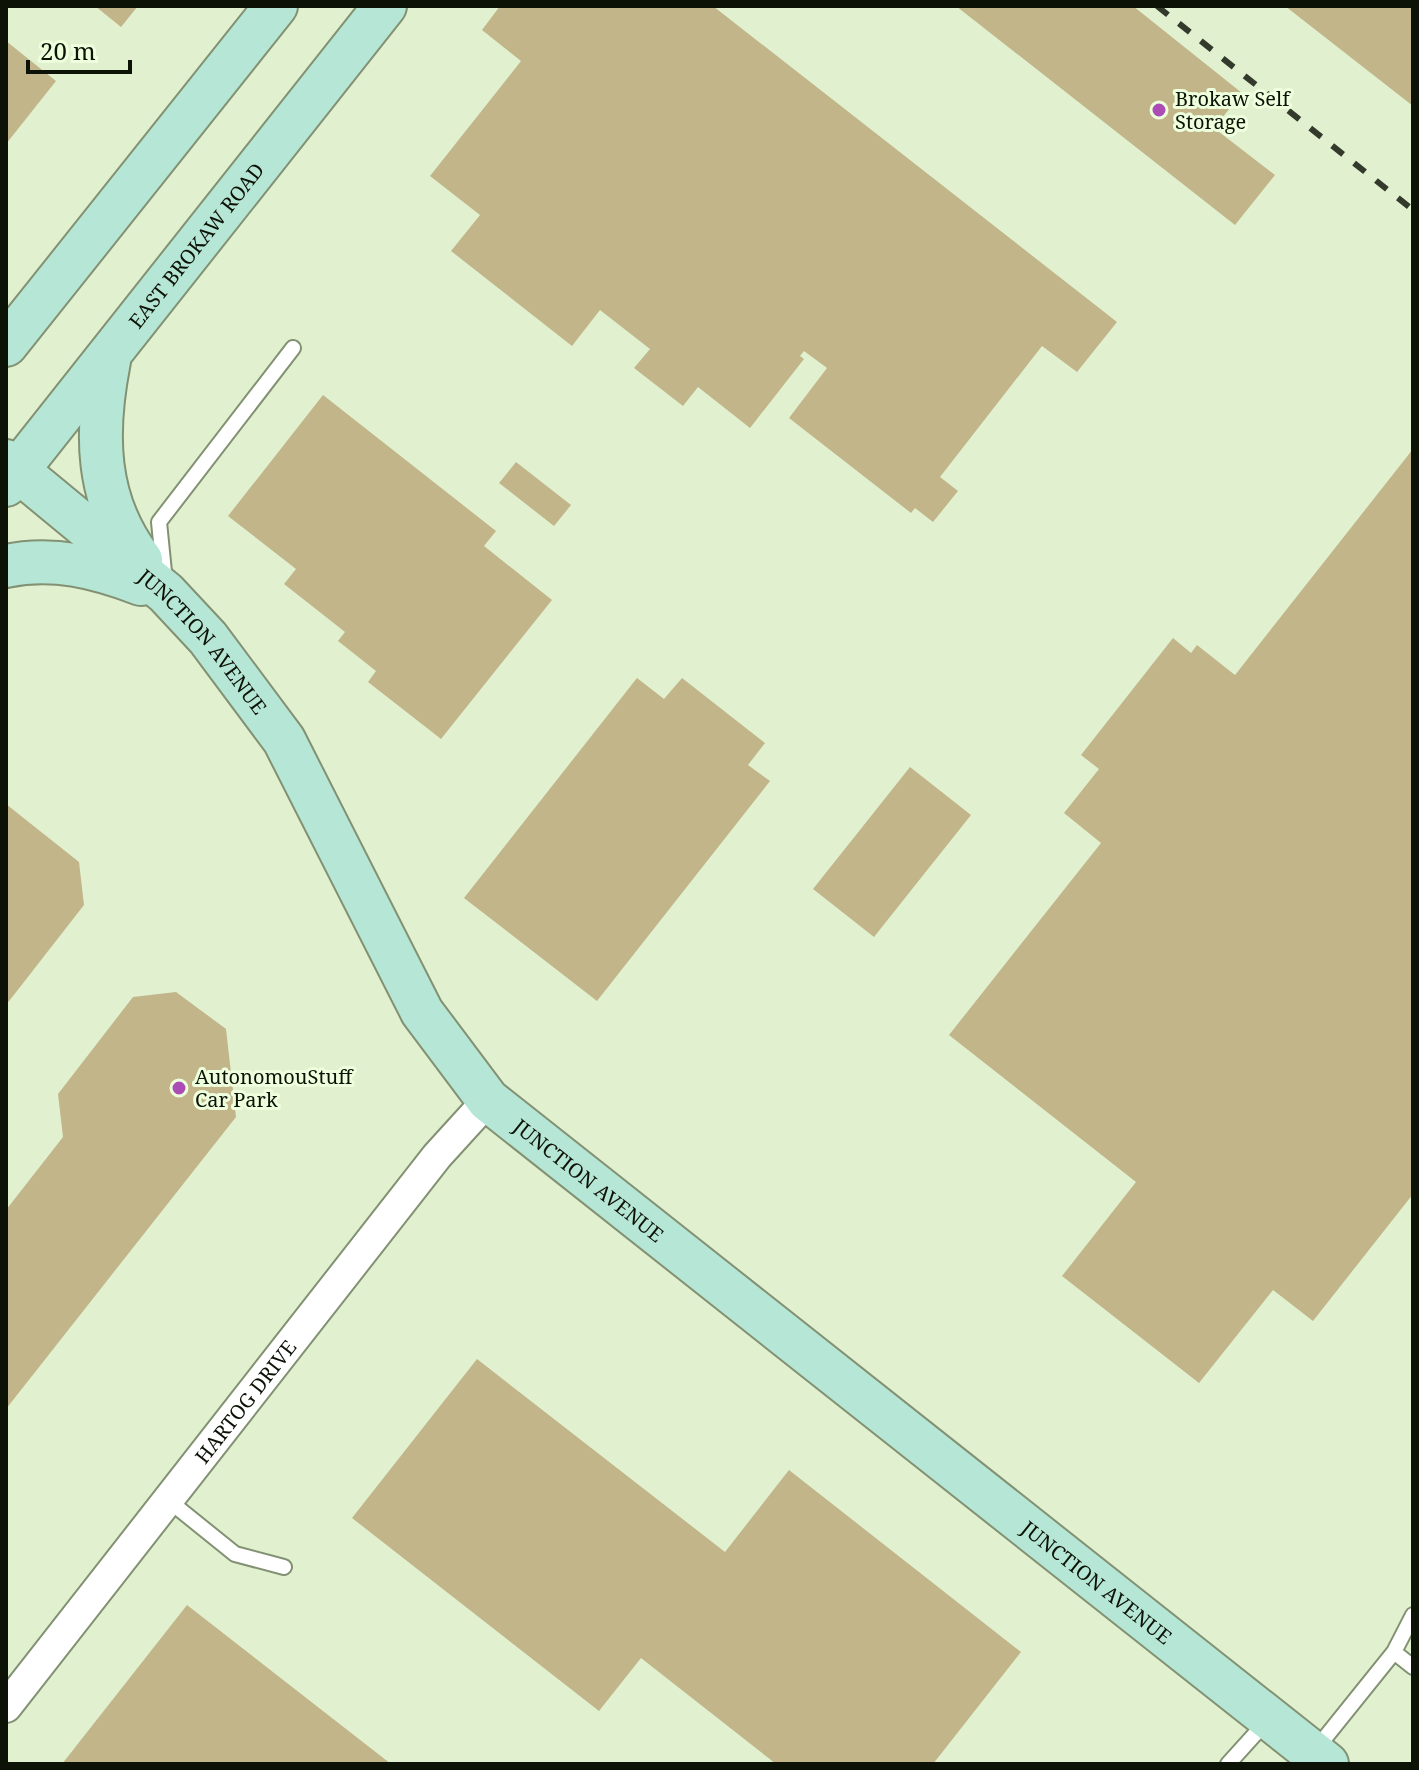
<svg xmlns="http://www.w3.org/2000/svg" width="1419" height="1770" viewBox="0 0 1419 1770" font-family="'Noto Serif',serif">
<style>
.building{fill:#c1b589}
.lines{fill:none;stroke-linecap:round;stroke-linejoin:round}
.lane-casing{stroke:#839173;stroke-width:18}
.street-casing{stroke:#839173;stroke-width:34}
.secondary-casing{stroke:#839173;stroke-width:46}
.lane{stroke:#fff;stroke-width:14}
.street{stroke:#fff;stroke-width:30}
.secondary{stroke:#b6e6d5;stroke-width:42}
.rail{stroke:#333a2b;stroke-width:6;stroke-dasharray:14 14;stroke-linecap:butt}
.poi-dot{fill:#ac4cb5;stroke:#efd;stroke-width:3}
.labels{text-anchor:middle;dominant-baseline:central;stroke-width:6;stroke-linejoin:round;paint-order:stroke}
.poi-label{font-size:20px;fill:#0d1207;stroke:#efd;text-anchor:start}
.street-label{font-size:20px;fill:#0d1207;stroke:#efd}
</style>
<rect width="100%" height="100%" fill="#e1f1d0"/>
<path class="building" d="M95 6H138L121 27Z
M500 6H713L1117 322 1077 372 1042 346 940 477 958 491 933 522 915 508 911 513 789 418 827 368 804 351 800 356 804 359 750 428 698 387 683 406 634 368 650 349 600 310 572 346 451 251 480 215 430 176 521 61 482 30Z
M956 6H1133L1242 93 1214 128 1275 175 1235 225Z
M1285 6H1413V106Z
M6 41 56 81 6 144Z
M323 395 496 531 484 546 552 600 441 739 368 682 376 671 338 641 345 632 284 584 296 569 228 516Z
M1413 449V1194L1313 1321 1273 1290 1199 1383 1062 1276 1136 1182 949 1035 1101 843 1064 813 1099 769 1081 755 1173 638 1191 653 1197 645 1235 675Z
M516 462 571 505 554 526 499 483Z
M637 678 664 699 682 678 765 743 748 765 770 781 597 1001 464 898Z
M910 767 971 815 874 937 813 889Z
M6 804 79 862 84 905 6 1005Z
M176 992 226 1029 236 1117 6 1409V1210L63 1137 58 1094 133 997Z
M477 1359 725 1552 789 1470 1021 1652 933 1764H776L641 1658 599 1711 352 1518Z
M187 1605 391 1764H62Z"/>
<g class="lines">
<g class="lane-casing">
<path id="lane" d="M165 582 159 522 293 348
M168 1500 235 1554 284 1567
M1394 1652 1413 1667
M1316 1749 1394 1652 1413 1615
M1228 1764 1266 1722"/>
</g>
<g class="street-casing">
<g id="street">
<path id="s1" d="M6 1707 437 1156 488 1100"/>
</g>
</g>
<g class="secondary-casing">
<g id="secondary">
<path d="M6 345 276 6"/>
<path d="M109 361C95 432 95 500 141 560"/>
<path id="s2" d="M6 461 166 593 208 638 284 740 422 1012 488 1100 1327 1764"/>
<path id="s3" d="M6 485 385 6"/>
<path d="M6 566C53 556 96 567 141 584"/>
</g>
</g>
<use href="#lane" class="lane"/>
<use href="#street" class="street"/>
<use href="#secondary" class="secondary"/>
<path class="rail" d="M1157 6 1413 210"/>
</g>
<g class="poi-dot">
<circle cx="1159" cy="110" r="8"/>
<circle cx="179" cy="1088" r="8"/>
</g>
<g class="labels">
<g class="poi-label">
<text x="1175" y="98">Brokaw Self<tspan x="1175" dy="23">Storage</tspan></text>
<text x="195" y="1076">AutonomouStuff<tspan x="195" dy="23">Car Park</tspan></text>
</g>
<g class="street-label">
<text stroke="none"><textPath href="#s3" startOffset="306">EAST BROKAW ROAD</textPath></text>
<text stroke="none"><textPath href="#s2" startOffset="268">JUNCTION AVENUE</textPath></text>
<text stroke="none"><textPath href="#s2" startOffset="940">JUNCTION AVENUE</textPath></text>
<text stroke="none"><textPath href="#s1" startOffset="388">HARTOG DRIVE</textPath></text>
<text stroke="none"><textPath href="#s2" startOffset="1588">JUNCTION AVENUE</textPath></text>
</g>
</g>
<rect width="1419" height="1770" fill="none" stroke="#0d1207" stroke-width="16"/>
<path d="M28 60v12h102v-12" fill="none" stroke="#0d1207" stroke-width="4"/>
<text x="40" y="60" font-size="24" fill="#0d1207" stroke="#eeffdd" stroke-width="6" paint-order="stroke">20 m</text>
</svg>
